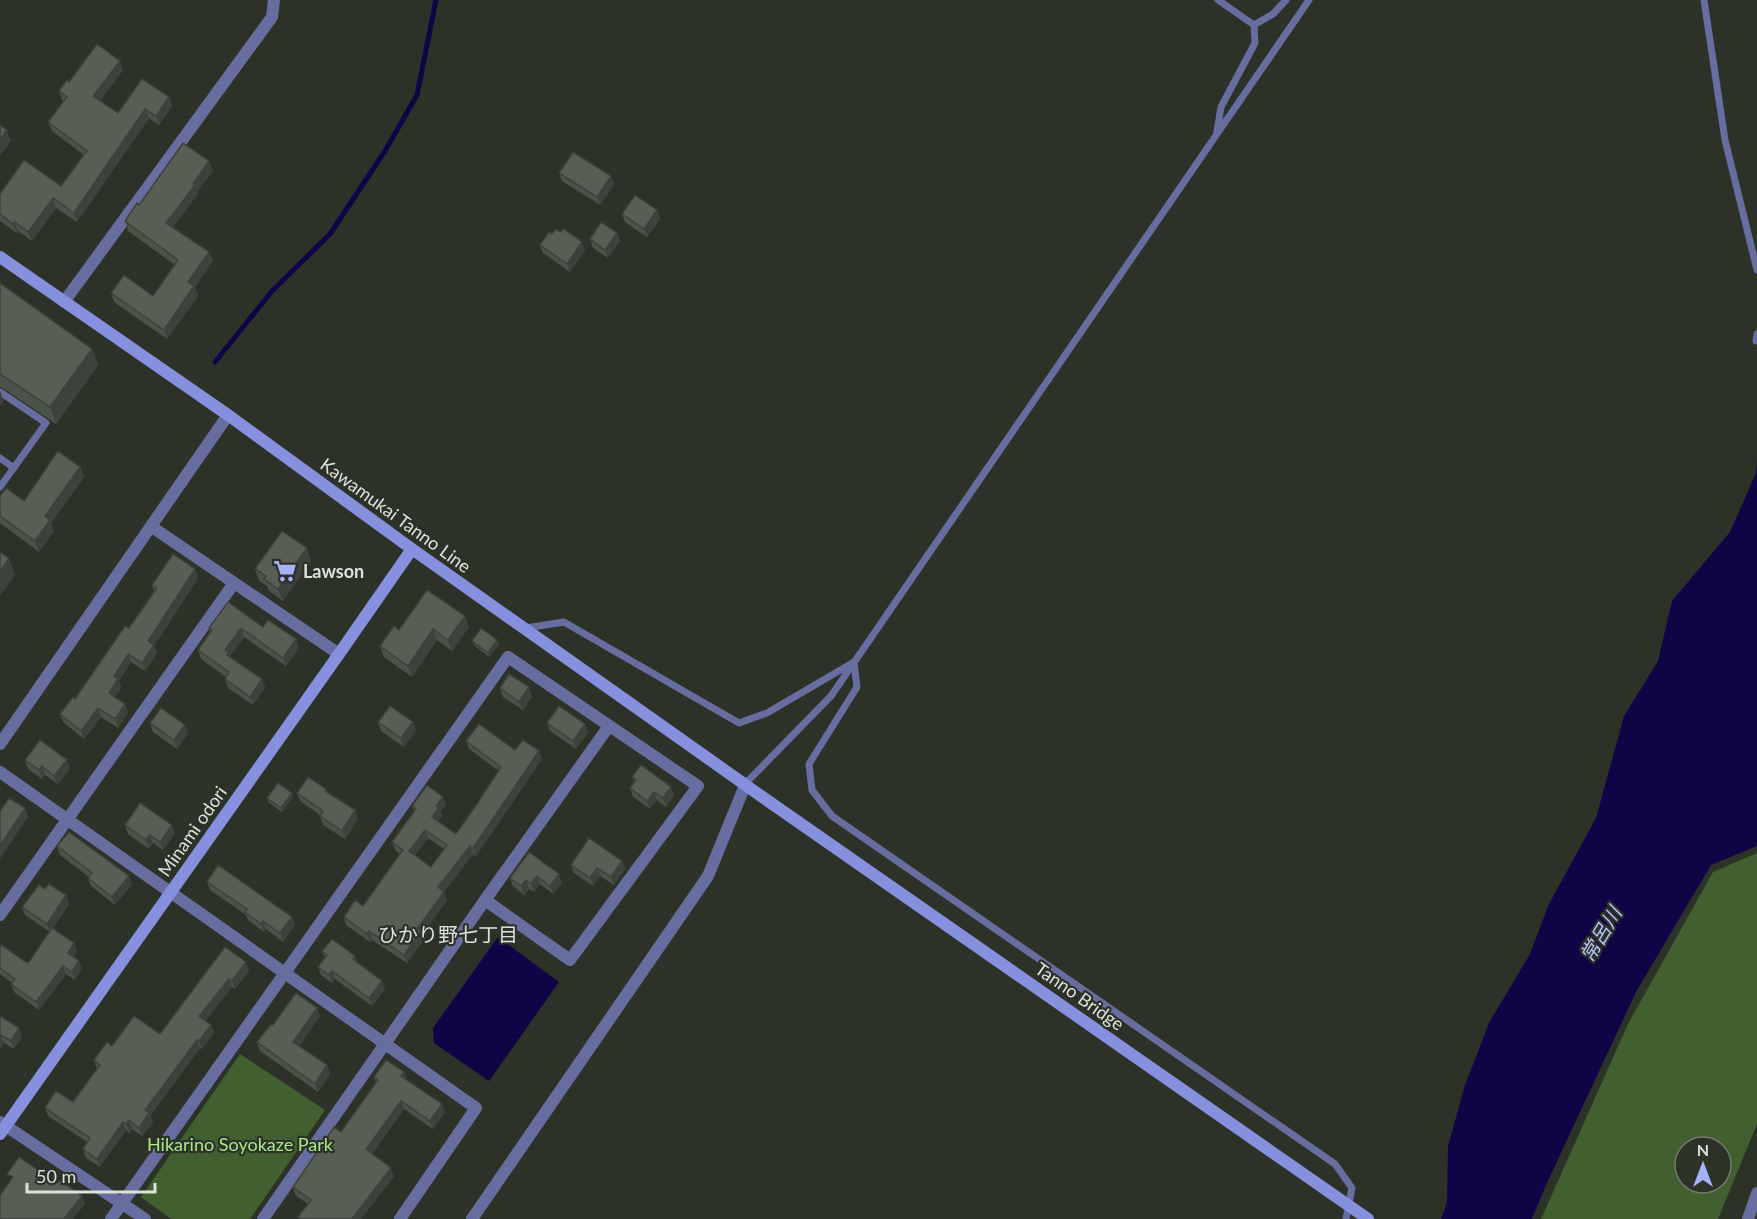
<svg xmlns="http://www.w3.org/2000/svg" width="1757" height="1219" viewBox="0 0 1757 1219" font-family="Lato,'Noto Sans JP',sans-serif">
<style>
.green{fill:#42602f;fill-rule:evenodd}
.water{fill:#0f0546}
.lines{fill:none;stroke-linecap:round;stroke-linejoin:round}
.stream{stroke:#0f0546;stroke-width:5}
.lane{stroke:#676e9f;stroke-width:7}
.street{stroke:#676e9f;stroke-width:12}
.secondary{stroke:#8690df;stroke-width:12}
.secondary-bridge{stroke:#8690df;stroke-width:12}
.wall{fill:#4b5248;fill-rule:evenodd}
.shaded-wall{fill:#3d423b}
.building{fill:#575f54;stroke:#3d423b;stroke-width:1.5;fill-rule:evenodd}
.labels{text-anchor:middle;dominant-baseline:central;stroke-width:4.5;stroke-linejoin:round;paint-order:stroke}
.street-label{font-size:18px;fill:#dce1da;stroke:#2c3228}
.poi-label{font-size:18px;font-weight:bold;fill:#dce1da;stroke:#2c3228;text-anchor:start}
.park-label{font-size:18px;fill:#aae785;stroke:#2c3228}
.neighbourhood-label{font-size:20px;fill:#dce1da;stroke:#2c3228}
.water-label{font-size:20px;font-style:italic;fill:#b7c1fd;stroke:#2c3228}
</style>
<rect width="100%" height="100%" fill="#2c3228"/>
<path class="green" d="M1757 853V1124L1718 1219H1541L1628 1024 1713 872ZM1685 1147H1721V1183H1685Z
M240 1054 325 1110 250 1219H171L141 1197Z"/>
<path class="water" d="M1757 461V846L1711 865 1636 992 1546 1185 1532 1219H1441L1447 1203 1448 1146 1465 1085 1489 1023 1530 954 1549 904 1596 818 1624 716 1658 661 1672 601 1730 532 1756 473Z
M498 937 559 982 489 1081 434 1043 433 1028Z"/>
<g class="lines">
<path class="stream" d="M215 362 273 290 330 234 385 151 417 95 436 0"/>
<path class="lane" d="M1704 0 1725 140 1757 270
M1254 25 1273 14 1286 0
M1217 131 1221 107 1255 43 1254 25 1218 0
M1756 341 1757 334
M0 392 46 423 0 487
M0 458 14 468
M526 628 564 622 739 723 767 713 854 662 857 687 809 764 812 790 832 816 1335 1164 1352 1188 1346 1219
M746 783 831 696 1309 0"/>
<path class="street" d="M64 302 272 17 274 0
M152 527 339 654
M0 744 228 415
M0 772 476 1108 400 1219
M0 915 234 583
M0 1122 145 1219
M111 1219 508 657 698 786 570 960 485 900
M263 1219 485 900 609 726
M472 1219 708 876 746 783
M1748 1219 1757 1193"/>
<path class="secondary" d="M0 257 228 415 412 549 771 803
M0 1134 339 654 412 549"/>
<path class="secondary-bridge" d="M771 803 1368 1219"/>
</g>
<path class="wall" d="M123 70 100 101 118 113 169 97 172 106 159 125 149 118 77 222 56 208 32 241 18 231 17 233 0 221V194L61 186 84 155 52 131 48 122 64 101 62 100 59 91 69 82Z
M213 171 197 192 198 194 173 227 209 252 213 261 195 287 198 296 167 339 114 302 111 293 153 296 175 265 128 231 125 221 139 205Z
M559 173 611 176 614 185 600 205 562 181Z
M657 210 660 219 647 237 625 222 622 214Z
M561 232 585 250 570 272 543 253 540 245 552 234Z
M617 233 620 241 608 258 593 248 590 239Z
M0 283 92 349 98 365 56 424 1 387H0Z
M80 467 84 477 51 523 54 531 39 552 0 523V496L24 501Z
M311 561 283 601 269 591 267 586 259 581 255 569Z
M195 569 198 578 154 646 157 653 145 671 131 662 119 681 121 688 115 697 125 704 128 712 118 728 101 717 84 739 63 722 60 714 75 699 129 628 154 591 152 585Z
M263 627 299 648 286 666 244 637 230 656 231 658 265 687 253 705 228 688 225 679 226 677 201 659 198 650 210 632 209 628Z
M469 627 452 651 437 640 412 677 384 657 380 646 399 630Z
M497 640 499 645 489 657 474 645 472 641Z
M500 688 532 696 523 710 503 697Z
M378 722 416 730 404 747 381 731Z
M150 723 188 733 177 749 153 732Z
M547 723 585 724 588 732 576 749 550 731Z
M466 741 515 750 542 759 476 856 473 854 444 892 447 900 422 935 424 939 407 963 372 940 370 942 346 925 344 917 363 906 400 854 395 850 392 842 414 811 412 806 446 805 440 812 442 816 438 821 456 834 479 801 499 771 469 749ZM428 838 444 849 431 867 415 855Z
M25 760H67L70 768 58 784 45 775 42 779 28 769Z
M632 777 674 795 666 807 657 800 650 809 633 797 630 788 634 782Z
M326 789 328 793 355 810 358 819 345 839 323 825 320 816V815L300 801 297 793Z
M293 797 282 812 268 802 267 798Z
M125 825 175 833 163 850 153 843 149 849 128 834Z
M57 846 132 884 115 905 91 886 88 878 89 877 60 855Z
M529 852 562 883 553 894 540 884 534 892 529 889 524 895 513 886 510 878Z
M622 861 625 869 614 885 600 876 593 886 574 873 571 865Z
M207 882 292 917 295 925 283 942 266 929 264 932 248 920 246 915 210 890Z
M45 889 66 895 69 904 53 928 74 943 77 951 73 957 82 969 75 980 66 974 39 1010 14 992 11 984 12 983 0 974V944L27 963 29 962 50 932 25 915 22 907Z
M322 951 355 956 357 963 385 989 372 1006 335 979 332 983 321 975 318 967 325 958Z
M246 962 249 971 235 989 232 987 205 1021 211 1025 214 1033 202 1049 200 1048 150 1116 153 1122 142 1136 132 1129 129 1133 126 1130 100 1167 86 1158 83 1149 87 1142 48 1116 45 1108 73 1102 97 1069 94 1060 112 1046 160 1034Z
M0 1016 22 1037 14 1049 4 1043 0 1049Z
M320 1016 299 1046 327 1065 330 1074 318 1092 260 1051 257 1042 273 1025Z
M374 1077 407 1080 445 1112 433 1129 404 1109 372 1154 394 1176 361 1219H299L298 1217 308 1204 296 1196 293 1187 341 1132 376 1083Z"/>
<path class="shaded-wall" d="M120 61 123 70 97 105 93 96Z
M169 97 172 106 159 125 156 116Z
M145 109 149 118 77 222 74 213Z
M7 130 11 141 0 156V140Z
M209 161 213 171 197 192 198 194 169 232 166 223Z
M611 176 614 185 600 205 597 197Z
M53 198 56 208 32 241 28 232Z
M657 210 660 219 647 237 644 229Z
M15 222 18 231 17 233 13 224Z
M617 233 620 241 608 258 605 250Z
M582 242 585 250 570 272 567 264Z
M209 252 213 261 195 287 198 296 167 339 164 330 188 282Z
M92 349 98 365 56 424 50 407Z
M0 391 4 401 0 406Z
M80 467 84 477 51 523 54 531 39 552 35 541 45 516Z
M307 548 311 561 283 601 278 589Z
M9 558 15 575 0 596V572Z
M195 569 198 578 154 646 157 653 145 671 142 663 148 641Z
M465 616 469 627 452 651 448 640Z
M241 628 244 637 230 656 232 661 230 664 225 650Z
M433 629 437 640 412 677 408 666Z
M296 639 299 648 286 666 283 658Z
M497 640 499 645 489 657 488 653Z
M128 654 131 662 119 681 121 688 112 701 109 693 114 676Z
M262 679 265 687 253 705 250 697Z
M529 687 532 696 523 710 519 702Z
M125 704 128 712 118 728 115 719Z
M98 708 101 717 84 739 81 731Z
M413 722 416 730 404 747 401 738Z
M585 724 588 732 576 749 573 741Z
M185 725 188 733 177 749 174 740Z
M539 751 542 759 476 856 473 848Z
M67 760 70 768 58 784 54 776Z
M42 766 45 775 42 779 39 770Z
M671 787 674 795 666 807 663 798Z
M654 792 657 800 650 809 647 801Z
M292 793 293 797 282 812 281 808Z
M443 797 446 805 440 812 442 816 435 825 432 817 436 806Z
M25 808 28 817 0 859V846Z
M355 810 358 819 345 839 342 831Z
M172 825 175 833 163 850 160 842Z
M425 830 428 838 412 859 409 851Z
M150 835 153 843 149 849 146 840Z
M470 846 473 854 441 896 438 887Z
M622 861 625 869 614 885 611 877Z
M597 868 600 876 593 886 590 878Z
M559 874 562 883 553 894 550 886Z
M129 876 132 884 115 905 112 897Z
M537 876 540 884 534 892 531 884Z
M526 880 529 889 524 895 521 886Z
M444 892 447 900 422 935 424 939 407 963 404 955 417 929Z
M66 895 69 904 50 932 47 924Z
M292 917 295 925 283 942 280 933Z
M263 921 266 929 264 932 261 924Z
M369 931 372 940 370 942 367 934Z
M74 943 77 951 71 961 68 953Z
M79 961 82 969 75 980 72 972Z
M246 962 249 971 235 989 232 981Z
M63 966 66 974 39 1010 36 1002Z
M332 971 335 979 332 983 329 975Z
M229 979 232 987 202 1024 199 1016Z
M382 981 385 989 372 1006 369 998Z
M317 1008 320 1016 296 1050 293 1042Z
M211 1025 214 1033 202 1049 199 1041Z
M19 1028 22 1037 14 1049 11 1041Z
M1 1035 4 1043 0 1049V1036Z
M197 1040 200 1048 150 1116 153 1122 142 1136 139 1128 145 1110Z
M327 1065 330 1074 318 1092 315 1084Z
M404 1072 407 1080 401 1076Z
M401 1101 404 1109 369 1157 366 1149Z
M442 1104 445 1112 433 1129 430 1121Z
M129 1120 132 1129 129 1133 126 1124Z
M123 1122 126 1130 100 1167 97 1159Z
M391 1168 394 1176 361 1219H352Z
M82 1196 85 1204 73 1219H64Z"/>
<path class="building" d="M97 44 120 61 93 96 118 113 142 79 169 97 156 116 145 109 74 213 53 198 28 232 15 222 13 224 0 214V194L24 160 61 186 87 151 48 122 67 97 59 91 67 80 69 82Z
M0 125 7 130 0 140Z
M183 143 209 161 193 184 195 185 166 223 209 252 188 282 194 286 164 330 111 293 124 275 153 296 178 260 125 221 137 203 139 205Z
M573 152 611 176 597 197 559 173Z
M635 195 657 210 644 229 622 214Z
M601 222 617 233 605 250 590 239Z
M556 229 561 232 564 229 582 242 567 264 540 245 549 232 552 234Z
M0 283 92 349 50 407 0 374Z
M58 451 80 467 45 516 50 520 35 541 0 516V496L6 488 24 501Z
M282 531 307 548 278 589 264 579 266 576 255 569Z
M0 552 9 558 0 572Z
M173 554 195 569 148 641 154 645 142 663 128 654 114 676 118 679 109 693 125 704 115 719 98 708 81 731 60 714 73 697 75 699 125 626 129 628 157 588 152 585Z
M427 590 465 616 448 640 433 629 408 666 380 646 394 626 399 630Z
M228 602 263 627 268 620 296 639 283 658 241 628 225 650 229 652 227 655 262 679 250 697 225 679 229 672 198 650 212 630 209 628Z
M481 628 497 640 488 653 472 641Z
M509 674 529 687 519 702 500 688Z
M390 706 413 722 401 738 378 722Z
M559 706 585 724 573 741 547 723Z
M161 708 185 725 174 740 150 723Z
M479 724 515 750 523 740 539 751 473 848 470 846 438 887 444 892 417 929 421 931 404 955 369 931 367 934 344 917 355 900 363 906 403 850 392 842 416 809 412 806 427 785 443 797 436 806 439 808 432 817 456 834 479 801 501 767 466 741ZM425 830 447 845 431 867 409 851Z
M40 740 67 760 54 776 42 766 39 770 25 760Z
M641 765 671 787 663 798 654 792 647 801 630 788 636 780 632 777Z
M308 777 326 789 325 791 355 810 342 831 320 816 323 811 297 793Z
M278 783 292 793 281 808 267 798Z
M9 798 25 808 0 846V811Z
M140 803 172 825 160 842 150 835 146 840 125 825Z
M69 832 129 876 112 897 88 878 92 873 57 846Z
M589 838 622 861 611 877 597 868 590 878 571 865Z
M529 852 559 874 550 886 537 876 531 884 526 880 521 886 510 878Z
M218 865 292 917 280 933 263 921 261 924 245 912 247 909 207 882Z
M49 884 66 895 47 924 22 907 39 885 45 889Z
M52 928 74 943 68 953 79 961 72 972 63 966 36 1002 11 984 15 979 0 968V944L27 963 29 962Z
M332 939 355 956 353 959 382 981 369 998 332 971 329 975 318 967 327 955 322 951Z
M225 947 246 962 232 981 229 979 199 1016 211 1025 199 1041 197 1040 145 1110 149 1113 139 1128 129 1120 126 1124 123 1122 97 1159 83 1149 90 1138 45 1108 56 1091 73 1102 100 1065 94 1060 107 1042 112 1046 134 1016 160 1034Z
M296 993 317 1008 293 1042 327 1065 315 1084 257 1042 271 1024 273 1025Z
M0 1016 19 1028 11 1041 1 1035 0 1036Z
M386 1060 404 1072 401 1076 442 1104 430 1121 401 1101 366 1149 391 1168 352 1219H301L298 1217 311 1200 293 1187 334 1127 341 1132 378 1080 374 1077Z
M19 1157 57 1183 60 1180 82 1196 64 1219H0V1195L13 1177 7 1174Z"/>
<defs>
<g id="supermarket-bare" transform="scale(1.8)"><path d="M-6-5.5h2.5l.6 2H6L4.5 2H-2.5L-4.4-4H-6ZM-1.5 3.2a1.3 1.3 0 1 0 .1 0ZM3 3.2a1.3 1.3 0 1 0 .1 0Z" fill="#a6b1fc" stroke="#2c3228" stroke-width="2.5" paint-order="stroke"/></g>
</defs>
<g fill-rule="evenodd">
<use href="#supermarket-bare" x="285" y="571"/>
</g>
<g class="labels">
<g class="street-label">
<text transform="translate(396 515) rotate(36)">Kawamukai Tanno Line</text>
<text transform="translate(192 831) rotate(-55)">Minami odori</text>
<text transform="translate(1080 996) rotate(35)">Tanno Bridge</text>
</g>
<g class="poi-label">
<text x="303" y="571">Lawson</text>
</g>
<g class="park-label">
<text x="240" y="1144">Hikarino Soyokaze Park</text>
</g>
<g class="neighbourhood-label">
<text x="448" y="934">ひかり野七丁目</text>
</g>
<g class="water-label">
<text transform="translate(1600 934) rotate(-59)">常呂川</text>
</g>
</g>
<g transform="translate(1703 1165)"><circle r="28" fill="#2c3228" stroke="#72786f" stroke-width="1.5"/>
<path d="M0-4.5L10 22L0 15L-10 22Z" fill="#a6b1fc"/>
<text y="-9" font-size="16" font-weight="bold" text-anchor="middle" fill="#dce1da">N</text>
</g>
<path d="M27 1183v9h128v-9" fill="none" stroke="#dce1da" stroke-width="3"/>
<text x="36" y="1183" font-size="18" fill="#dce1da" stroke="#2c3228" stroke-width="4.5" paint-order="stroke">50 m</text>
</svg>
